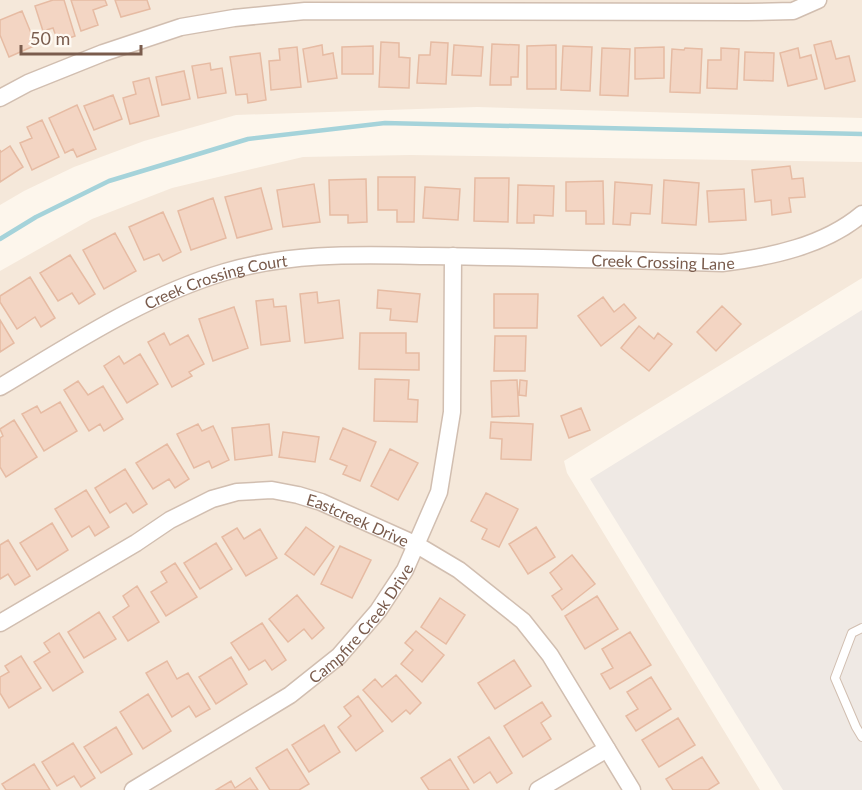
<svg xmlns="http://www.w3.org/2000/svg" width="862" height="790" viewBox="0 0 862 790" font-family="Lato,sans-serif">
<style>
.residential{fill:#f5e8da}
.industrial{fill:#efe9e4}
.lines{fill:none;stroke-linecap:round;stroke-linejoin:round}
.stream{stroke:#a5d3da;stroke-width:4.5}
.building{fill:#f3d5c3;stroke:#e6bba3;stroke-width:1.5}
.service-casing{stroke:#d1beb0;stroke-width:10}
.minor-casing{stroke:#d1beb0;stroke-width:19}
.service{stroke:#fff;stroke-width:8}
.minor{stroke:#fff;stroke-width:16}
.labels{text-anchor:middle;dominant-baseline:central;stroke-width:6;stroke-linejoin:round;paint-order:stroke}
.street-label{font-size:16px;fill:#7a5c4d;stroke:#fffaf3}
</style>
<rect width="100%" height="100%" fill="#fdf6ec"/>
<path class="residential" d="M0 0H862V118L477 107 236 115 144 141 74 167 24 191 0 205Z
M410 155 862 162V278L564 461 567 473 760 790H0V271L92 219 172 188 303 157Z"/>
<path class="industrial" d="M862 310V790H783L590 479Z"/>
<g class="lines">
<path class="stream" d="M0 239 36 217 109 181 248 139 385 123 862 134"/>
</g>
<path class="building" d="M53 0H64L75 36 58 42 53 28 43 31 35 6Z
M71 0H105L107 5 93 10 98 25 81 31Z
M115 0H147L150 9 121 17Z
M22 11 36 45 9 57 0 35V20Z
M831 41 836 59 849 56 855 81 825 89 814 45Z
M381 42 399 43V57L410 58 409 88 379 87Z
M431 42 448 43 446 84 417 83 419 55H430Z
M492 44 519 45 518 77H511V85H490Z
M322 45 323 55 333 53 337 78 308 82 303 49Z
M454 45 483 47 481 76 452 75Z
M556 45V89H527V46Z
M373 46V74H342V47Z
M563 46 592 47 590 91 561 90Z
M297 47 301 87 271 90 269 61 280 60 279 49Z
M664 47V78L635 79V48Z
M602 48 630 49 628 96 600 95Z
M685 48 702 49 700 93 670 92 672 49 684 50Z
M721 48 739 49 737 89 707 88 708 60H721Z
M798 48 800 58 811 55 817 79 788 86 780 53Z
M745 52 774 53 773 81 744 80Z
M260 53 266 100 248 103 247 94 236 95 230 57Z
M210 63 211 70 222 68 226 93 198 98 192 66Z
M184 71 190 99 162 105 156 77Z
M149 78 159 116 130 124 123 98 136 94 133 82Z
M113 95 122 119 94 130 84 106Z
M77 105 96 149 77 157 73 149 65 153 49 118Z
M42 120 59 157 32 170 20 143 32 138 27 127Z
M10 146 23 167 0 182V150L1 152Z
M790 166 792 179 803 178 805 197 789 198 791 212 772 215 771 200 755 202 752 170Z
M378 177H415L414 222H397V210H378Z
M475 178H509L508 222 474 221Z
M366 179 367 222 348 223V215H330L329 180Z
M664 180 699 183 696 225 662 223Z
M603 181 604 224H586V211H566V182Z
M615 182 652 185 650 214 631 213 630 225 613 224Z
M314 184 320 222 283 227 277 190Z
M518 185 554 186 553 216 534 215V223H517Z
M425 187 460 189 458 220 423 218Z
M261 188 272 229 237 238 225 197Z
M744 189 746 220 709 222 707 191Z
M213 198 226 238 191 250 178 211Z
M163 212 181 252 163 261 159 254 144 260 129 227Z
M115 233 136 271 104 289 83 250Z
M70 255 95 294 79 304 72 293 58 301 40 273Z
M30 277 55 318 41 327 35 317 17 329 0 302V296Z
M378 290 420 294 417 322 390 320 391 309 377 308Z
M317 292 318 303 339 300 343 338 305 343 300 294Z
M494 294H538L537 328H494Z
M603 297 614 312 624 304 636 318 601 346 578 316Z
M273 299 274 307 286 306 290 341 261 345 256 301Z
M722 306 741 324 716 351 697 332Z
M234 307 248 348 213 361 199 319Z
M0 320 14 343 0 352Z
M639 326 654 339 658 333 672 344 649 371 621 348Z
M164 333 170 345 188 335 204 364 189 372 192 376 172 387 148 342Z
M360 333H406V353H419V370L359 369Z
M495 336H526L525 371H494Z
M140 354 158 384 127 403 104 366 119 356 124 364Z
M375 379 409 380 408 399 418 400 417 422 374 421Z
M517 380 519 416 492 417 491 381Z
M520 380 527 381 526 396 519 395Z
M78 381 88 395 103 386 123 419 104 431 100 424 89 431 64 390Z
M60 402 77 431 44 451 22 414 37 406 41 413Z
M581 408 590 430 569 438 561 416Z
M14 420 37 457 6 477 0 467V438L3 436 0 429Z
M491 422 533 424 531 460 501 459 502 439 490 438Z
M198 424 202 431 213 426 229 460 212 468 209 461 194 468 177 434Z
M269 424 272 455 235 460 232 428Z
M343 428 376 442 360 481 343 474 347 466 330 459Z
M283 432 319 437 315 462 279 457Z
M167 444 189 479 175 488 169 479 153 489 136 463Z
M390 449 418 463 398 500 371 486Z
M125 469 147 504 133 513 126 503 110 513 95 488Z
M86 490 109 527 95 536 89 526 72 537 55 509Z
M486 493 518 509 499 547 482 539 487 529 471 521Z
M52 523 68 550 37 570 20 543Z
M306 527 334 547 314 575 285 554Z
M536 527 555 557 528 574 509 544Z
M237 528 244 539 260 529 277 558 246 576 222 537Z
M8 540 30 576 15 585 8 574 0 579V545Z
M216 543 232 569 200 589 184 563Z
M340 546 371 560 352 598 321 584Z
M572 555 595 584 562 610 552 596 562 589 550 573Z
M175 563 197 597 166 616 151 592 167 582 161 572Z
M137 586 159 622 128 641 113 617 129 606 123 596Z
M297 595 324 628 312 639 304 629 288 642 269 619Z
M597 596 618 629 585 649 565 616Z
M440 598 465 615 446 644 421 627Z
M99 612 116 639 84 658 68 632Z
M262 623 286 660 272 670 265 660 249 670 231 643Z
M416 631 444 655 422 682 401 664 413 650 405 643Z
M630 632 651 665 610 689 601 674 613 668 602 649Z
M59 633 83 672 53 691 34 662 50 652 44 643Z
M21 656 41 688 9 708 0 693V677L9 672 5 666Z
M231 657 247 684 216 704 199 677Z
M514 660 531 686 495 709 478 683Z
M167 661 177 679 188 673 210 709 196 717 189 706 172 717 146 673Z
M396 675 421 703 410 714 406 710 392 722 363 690 375 679 382 687Z
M651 677 671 709 636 731 626 716 638 709 627 692Z
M148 694 171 731 143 749 120 712Z
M358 696 383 731 356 751 338 727 351 716 344 707Z
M542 702 551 716 541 723 551 739 523 757 504 726Z
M678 718 695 745 659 767 642 740Z
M324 725 340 752 309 772 292 745Z
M116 727 132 754 101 773 84 747Z
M489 737 512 773 497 783 490 772 474 783 458 757Z
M73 743 95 778 81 787 74 776 57 786 42 762Z
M287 749 309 784 299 790H270L256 768Z
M702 757 719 783 708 790H673L666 779Z
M450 759 469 790H429L421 778Z
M34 764 50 790H6L2 784Z
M250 778 258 790H216L231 781 235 788Z"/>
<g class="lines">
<g class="service-casing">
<path id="service" d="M862 628 852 633 835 678 856 727 862 737"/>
</g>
<g class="minor-casing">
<g id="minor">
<path d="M0 98 28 83 103 53 181 27 234 18 305 11 747 12 793 11 818 0"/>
<path id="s1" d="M0 387C72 344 144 296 225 272 293 252 359 255 428 256 526 257 624 260 722 263 770 257 824 246 862 214"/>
<path id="s2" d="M0 623 136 543 170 520 212 499 237 492 272 490 298 495 321 502 417 545 459 570 523 621 550 655 632 790"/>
<path id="s3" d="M133 790 290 695 339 656 378 611 405 570 439 492 452 412 453 256"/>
<path d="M538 790 607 749"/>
</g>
</g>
<use href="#service" class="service"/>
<use href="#minor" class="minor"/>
</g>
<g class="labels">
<g class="street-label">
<text stroke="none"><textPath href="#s1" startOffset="693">Creek Crossing Lane</textPath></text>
<text stroke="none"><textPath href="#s1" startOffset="242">Creek Crossing Court</textPath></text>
<text stroke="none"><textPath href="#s2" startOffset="398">Eastcreek Drive</textPath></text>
<text stroke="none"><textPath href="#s3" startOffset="285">Campfire Creek Drive</textPath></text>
</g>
</g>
<path d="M21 45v9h120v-9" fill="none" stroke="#7a5c4d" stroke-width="3"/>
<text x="30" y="45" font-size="18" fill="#7a5c4d" stroke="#fffaf3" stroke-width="4.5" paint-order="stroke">50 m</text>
</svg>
